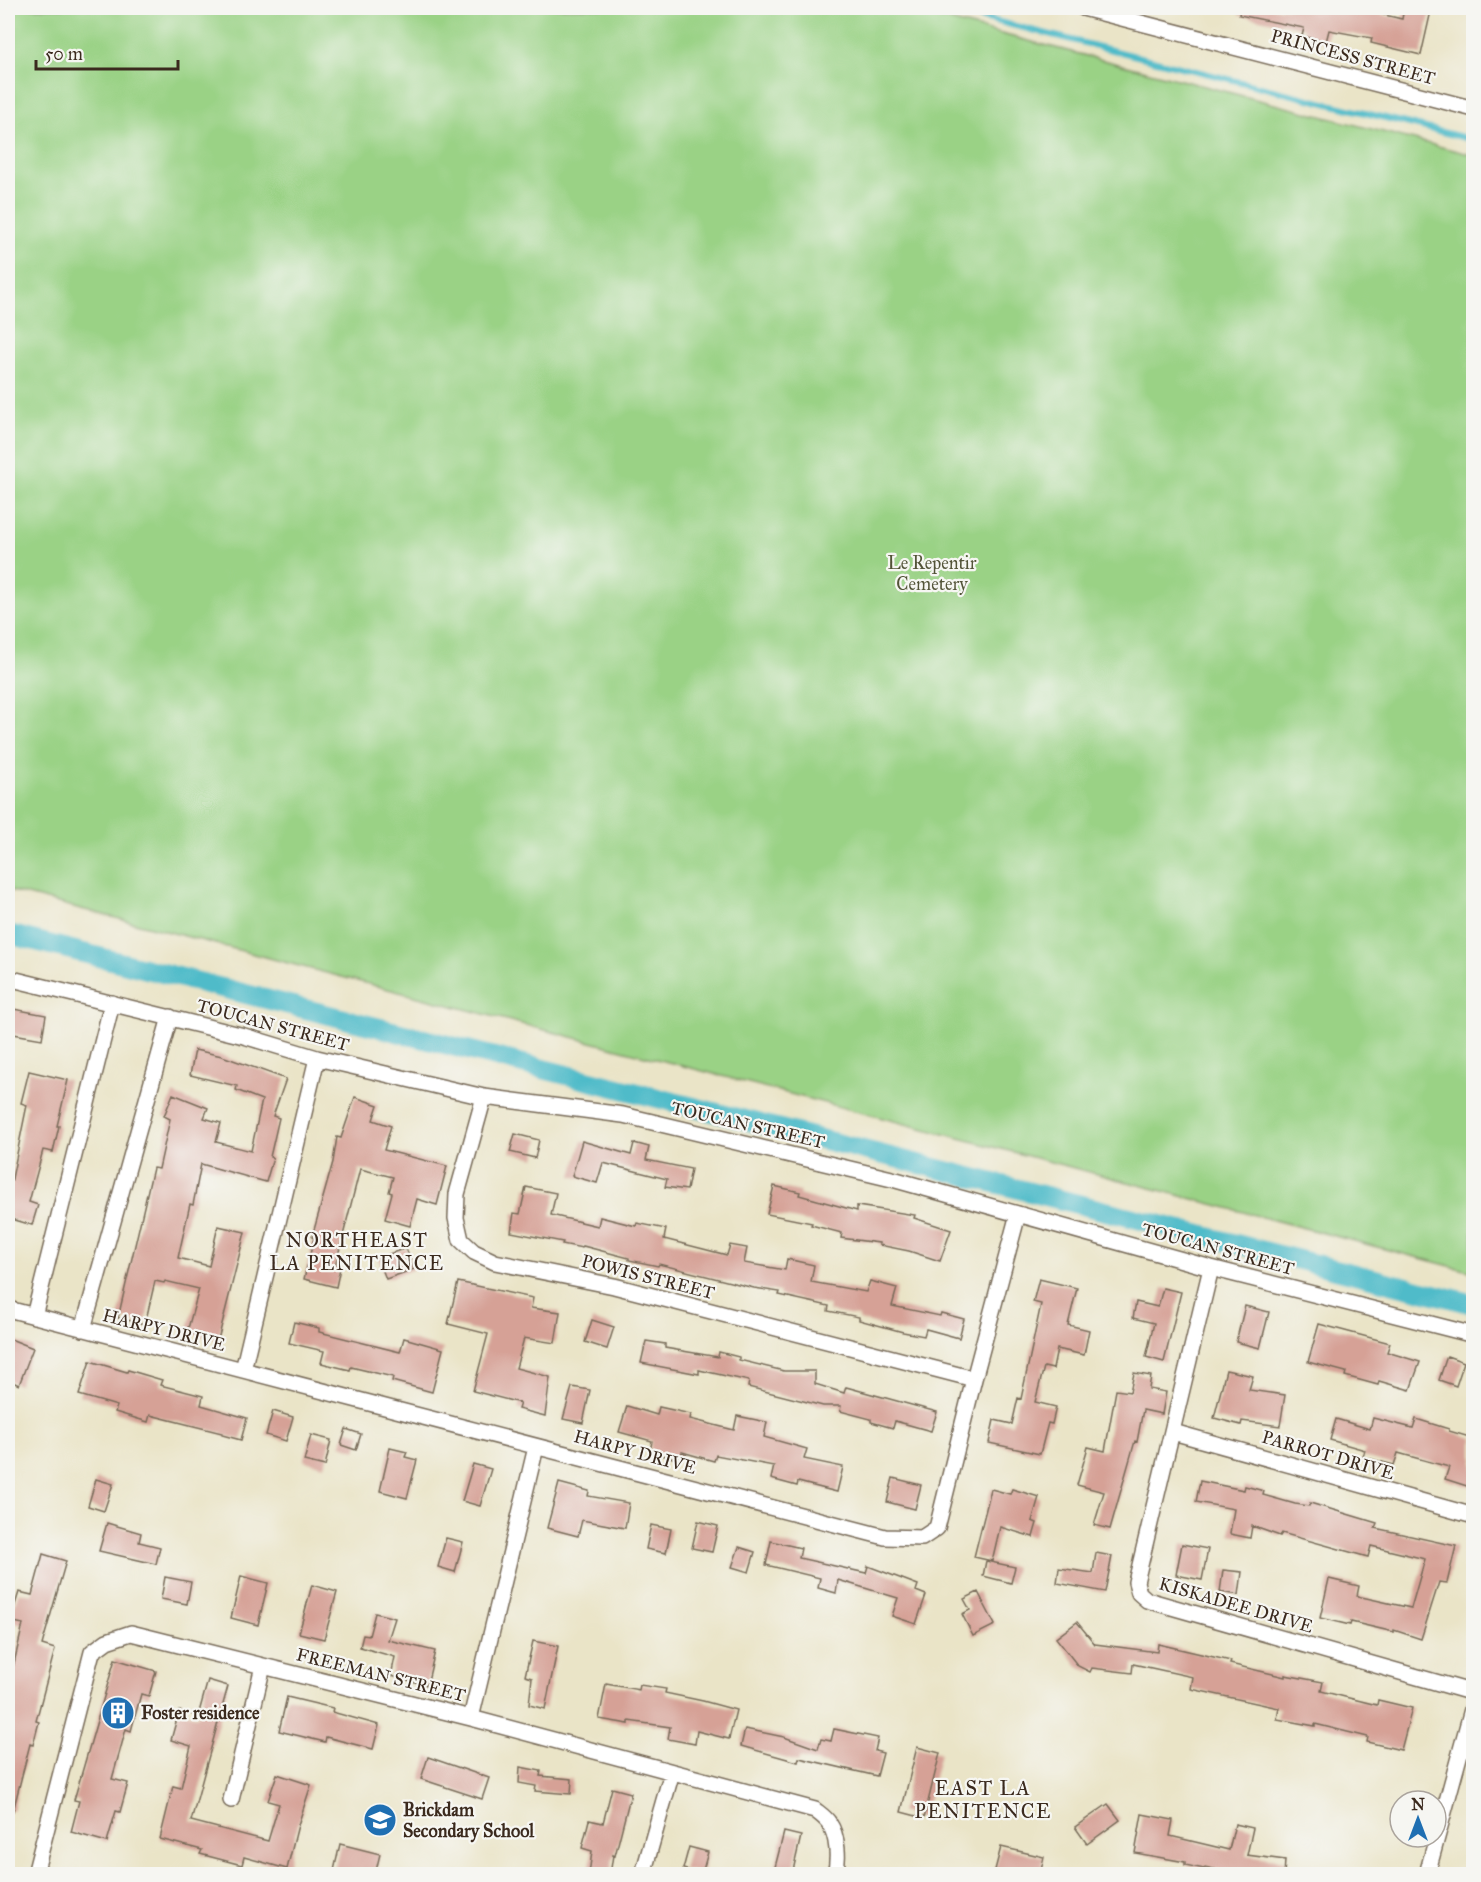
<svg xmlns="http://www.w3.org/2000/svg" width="1481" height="1882" viewBox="0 0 1481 1882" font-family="'IM FELL Great Primer',serif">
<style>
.green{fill:#9ad285;stroke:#6a7e52;stroke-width:1.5}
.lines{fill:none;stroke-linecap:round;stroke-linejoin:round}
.stream{stroke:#4fbbc9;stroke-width:6}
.canal{stroke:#4fbbc9;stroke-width:20}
.building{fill:#d6a196}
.minor-casing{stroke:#786b59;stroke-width:18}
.minor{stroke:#fff;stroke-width:15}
.labels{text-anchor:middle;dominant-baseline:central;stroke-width:4.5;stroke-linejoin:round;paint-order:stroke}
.street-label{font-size:18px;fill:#3b2a1e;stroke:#f6f6f2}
.park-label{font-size:18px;fill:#535438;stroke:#f6f6f2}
.poi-label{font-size:18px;font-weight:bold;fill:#3b2a1e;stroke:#f6f6f2;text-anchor:start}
.neighbourhood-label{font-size:20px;letter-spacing:1.5px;fill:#3b2a1e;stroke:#f6f6f2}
</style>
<rect width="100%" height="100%" fill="#f6f6f2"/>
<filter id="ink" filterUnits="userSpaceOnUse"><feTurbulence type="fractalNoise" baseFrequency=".0167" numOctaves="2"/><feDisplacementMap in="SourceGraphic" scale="12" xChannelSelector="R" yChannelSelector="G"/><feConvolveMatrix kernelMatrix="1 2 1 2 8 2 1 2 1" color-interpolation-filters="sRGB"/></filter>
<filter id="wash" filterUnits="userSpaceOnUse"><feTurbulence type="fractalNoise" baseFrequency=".008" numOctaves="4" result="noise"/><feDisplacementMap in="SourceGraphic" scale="24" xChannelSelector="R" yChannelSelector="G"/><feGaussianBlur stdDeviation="1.35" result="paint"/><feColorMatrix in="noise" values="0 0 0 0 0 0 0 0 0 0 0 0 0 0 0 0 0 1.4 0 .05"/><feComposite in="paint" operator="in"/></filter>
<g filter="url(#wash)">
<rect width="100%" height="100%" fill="#eae4c7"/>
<path class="green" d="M8 8H900L1473 155V1272L8 890Z"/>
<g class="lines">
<path class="stream" d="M943 8 1474 140"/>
<path class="canal" d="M8 934 1474 1304"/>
</g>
<g id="blocks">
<path class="building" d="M1240 8H1373L1372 12 1402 19 1404 8 1431 11 1421 55 1371 43 1372 38 1329 30 1326 42 1302 36 1304 28 1239 15Z
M8 1008 46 1015 42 1039 8 1033Z
M195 1050 222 1056 286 1079 273 1116 279 1118 270 1157 273 1158 266 1182 201 1164 193 1205 190 1204 178 1258 209 1266 218 1226 245 1232 218 1340 187 1332 199 1289 165 1281 164 1283 155 1281 145 1324 118 1318 153 1168 159 1169 170 1119 164 1116 173 1094 208 1108 204 1118 221 1123 216 1142 251 1151 262 1100 236 1090 237 1086 190 1075Z
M29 1071 68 1080 57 1126H59L53 1152 43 1150 29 1202 38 1205 32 1225 8 1218V1198L27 1105 21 1103Z
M355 1097 378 1105 373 1120 391 1126 384 1150 447 1166 437 1205 417 1199 410 1226 385 1219 392 1193 389 1192 393 1177 360 1169 335 1267 340 1268 336 1287 304 1279 314 1238 312 1237 333 1162 337 1137 341 1138Z
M515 1134 539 1140 535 1158 510 1152Z
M582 1141 631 1155 634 1143 649 1147 646 1160 691 1169 687 1190 665 1187 667 1179 603 1163 597 1183 572 1176Z
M774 1186 800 1192 799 1195 857 1211V1206L915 1215 914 1218 951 1230 940 1261 909 1251 879 1245V1243L841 1238 842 1233 811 1225 812 1223 767 1214Z
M526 1187 556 1193 551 1215 598 1226 600 1217 636 1226 637 1223 666 1229 664 1239 727 1255 730 1245 747 1248 744 1263 785 1270 787 1259 814 1265 811 1282 866 1292 870 1281 897 1288 892 1306 940 1316 941 1313 964 1319 959 1338 926 1329 924 1336 903 1332 859 1320V1317L828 1311 829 1306 779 1295 780 1292 754 1288 659 1264 658 1266 629 1260V1258L583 1246 582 1248 562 1244 563 1242 511 1232 514 1213 520 1214Z
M406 1248 414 1269 386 1279 378 1258Z
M1039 1279 1077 1288 1068 1325 1089 1330 1084 1355 1057 1349 1053 1369 1044 1367 1035 1402 1056 1407 1052 1424 1048 1423 1040 1454 989 1443 994 1420 1012 1424 1018 1398 1021 1399 1041 1304 1033 1302Z
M458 1282 533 1298 531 1308 560 1312 555 1343 524 1338 516 1368 550 1377 545 1416 518 1409 520 1403 473 1391 488 1334 448 1324Z
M1163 1288 1181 1292 1164 1362 1146 1357 1154 1323 1133 1318 1136 1302 1158 1307Z
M1245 1306 1269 1312 1260 1348 1236 1342Z
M592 1320 614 1327 607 1349 585 1342Z
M294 1322 319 1328V1332L400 1352 404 1338 443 1349 432 1392 392 1381 393 1377 351 1367 350 1370 321 1363 324 1351 289 1343Z
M1319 1324 1390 1343 1387 1352 1420 1362 1410 1390 1379 1381 1378 1385 1345 1376 1346 1372 1308 1362Z
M8 1338 33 1348 19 1385 8 1380Z
M646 1341 665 1344V1348L718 1357 719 1352 739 1357V1360L784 1371H815V1384L844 1393 846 1387 937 1412 931 1431 895 1421 893 1428 871 1422V1419L840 1411 841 1406H823L748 1387 749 1381 699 1370V1374L641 1363Z
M1447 1356 1464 1362 1456 1386 1439 1380Z
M90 1361 127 1372 128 1370 162 1380 160 1385 203 1396 201 1405 247 1418 241 1440 222 1435V1433L150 1415 148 1422 115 1412 117 1406 79 1395Z
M1226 1370 1253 1376 1249 1390 1285 1395 1280 1426 1242 1421 1241 1425 1214 1418Z
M1134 1373 1151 1376 1149 1389 1166 1392 1162 1414 1143 1410 1137 1442 1135 1441 1110 1529 1094 1525 1104 1492 1077 1485 1088 1447 1105 1451 1116 1390 1130 1392Z
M572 1387 590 1390 583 1423 563 1419Z
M627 1406 657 1415 659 1407 691 1414 690 1419 734 1430 737 1416 767 1422 764 1437 807 1449 804 1459 843 1467 837 1492 798 1482 797 1486 771 1479 774 1466 716 1455 714 1461 682 1452 680 1460 650 1452 652 1441 619 1432Z
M273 1411 293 1417 286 1441 266 1435Z
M1373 1418 1413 1428 1416 1419 1449 1429V1431L1473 1438V1488L1445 1479 1449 1467 1398 1453 1394 1465 1363 1457 1365 1450 1330 1440 1336 1419 1370 1429Z
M346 1429 361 1434 356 1450 341 1445Z
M311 1435 331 1440 325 1466 304 1461Z
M390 1448 407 1452 405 1457 417 1460 407 1498 380 1491Z
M473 1464 491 1469 480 1506 462 1501Z
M893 1478 921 1485 915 1509 887 1502Z
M96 1479 113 1484 104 1511 88 1506Z
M1200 1481 1244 1490 1245 1486 1264 1491 1263 1495 1295 1504 1309 1506 1310 1503 1377 1523 1375 1528 1456 1546 1447 1583 1439 1582 1421 1639 1394 1630V1632L1351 1622 1350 1625 1320 1618 1329 1579 1359 1586 1357 1596 1411 1608 1425 1559 1371 1546 1368 1557 1282 1533 1280 1536 1252 1526 1250 1538 1230 1534 1234 1509 1196 1502Z
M559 1483 589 1491 588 1496 629 1503 625 1528 582 1520 578 1536 547 1528Z
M991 1489 1010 1494 1012 1489 1039 1497 1032 1521 1037 1523 1033 1537 1000 1527 992 1561 974 1557Z
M698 1521 718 1526 712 1552 692 1548Z
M107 1523 141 1533 139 1542 160 1547 156 1564 99 1551Z
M651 1525 671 1529 666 1553 646 1549Z
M446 1538 463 1542 455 1572 438 1567Z
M771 1541 801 1548 799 1558 866 1573 868 1566 918 1585 916 1591 926 1595 916 1624 892 1616 898 1598 838 1580 836 1593 818 1588 820 1578 766 1565Z
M1182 1544 1208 1549 1202 1580 1176 1575Z
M739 1547 755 1552 749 1572 732 1567Z
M1096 1553 1112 1556 1105 1592 1057 1583 1059 1568 1093 1573Z
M43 1554 66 1561 42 1645 55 1649 36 1721 39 1722 33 1745 30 1744 13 1811 8 1810V1671L12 1672 23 1624 10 1621 19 1592 32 1595Z
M986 1561 1015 1567 1011 1583 983 1576Z
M1223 1570 1242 1572 1239 1595 1220 1592Z
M241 1576 268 1583 258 1625 231 1618Z
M165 1577 191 1582 187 1604 161 1599Z
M312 1585 337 1592 324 1639 299 1633Z
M978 1592 995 1625 973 1636 962 1614 970 1610 964 1599Z
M375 1613 395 1618 388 1640 435 1651 427 1685 391 1676 395 1657 360 1647 363 1635 369 1636Z
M1077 1622 1095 1644 1157 1652 1158 1644 1231 1661 1230 1664 1285 1677V1675L1323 1682 1321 1691 1377 1705 1378 1700 1412 1708 1401 1750 1367 1742 1368 1737 1315 1724V1726L1277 1719 1279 1708 1191 1689 1193 1677 1133 1664 1132 1673 1092 1668 1090 1672 1078 1666 1056 1638Z
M533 1641 558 1646 545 1709 529 1705 532 1678 525 1676Z
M115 1659 156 1671 149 1696 141 1694 131 1731 126 1729 112 1779 128 1783 120 1812 116 1811 107 1842 71 1832 79 1801 74 1800Z
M208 1680 228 1686 191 1821 268 1841 279 1804 268 1801 277 1774 311 1785 298 1825 287 1869 244 1857 242 1865 200 1854 202 1850 160 1839 173 1786 181 1788 191 1746 171 1740 179 1711 198 1716Z
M606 1684 639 1690 640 1685 666 1689 665 1693 703 1701 736 1710 729 1739 697 1731 695 1744 668 1739 670 1727 629 1721V1724L599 1719Z
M287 1697 333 1708 332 1712 379 1725 373 1749 326 1737 325 1742 279 1731Z
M745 1729 784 1737 818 1749 821 1739 831 1741 834 1729 878 1738 875 1751 883 1753 877 1776 799 1758 798 1762 741 1746Z
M917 1747 940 1753 924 1818 901 1812Z
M428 1757 489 1778 482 1799 421 1779Z
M520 1767 541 1771 540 1776 572 1779 571 1794 535 1791 536 1786 519 1783Z
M612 1788 631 1793 615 1856 613 1855 610 1875H589L592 1851 582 1848 589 1820 603 1823Z
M1108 1804 1120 1820 1087 1844 1075 1827Z
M1142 1814 1173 1820 1170 1836 1229 1850 1235 1824 1253 1828 1247 1855 1285 1860 1284 1875H1241L1205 1867 1204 1869 1185 1865V1862L1135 1853Z
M784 1832 801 1836 792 1875H773Z
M340 1844 380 1854 375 1875H333Z
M689 1847 708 1852 702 1874 683 1869Z
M1001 1847 1044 1857 1040 1875H1012L995 1870Z"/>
</g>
</g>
<g filter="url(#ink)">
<use href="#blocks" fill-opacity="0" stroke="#786b59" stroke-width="1.5"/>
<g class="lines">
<g class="minor-casing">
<path id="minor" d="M1083 8 1474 109
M8 978 244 1036 317 1058 484 1097 623 1115 896 1180 1211 1268 1474 1335
M484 1097 457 1194 456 1218 461 1240 474 1252 495 1262 614 1286 974 1379
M1211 1268 1136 1582 1139 1593 1147 1600 1474 1693
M8 1309 885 1537 922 1538 937 1528 974 1379 1018 1214
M34 1316 112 1003
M83 1329 170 1017
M243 1370 317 1058
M1173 1432 1474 1516
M471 1718 536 1447
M231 1800 263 1666
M35 1874 92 1652 107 1641 131 1633 471 1718 815 1810C820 1814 826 1818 829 1823 838 1836 839 1860 835 1874
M643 1874 672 1772
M1427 1874 1474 1702"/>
</g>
<use href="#minor" class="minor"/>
</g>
</g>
<defs>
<g id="building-disc" transform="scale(1.725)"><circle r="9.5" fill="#1f6fb2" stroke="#f6f6f2"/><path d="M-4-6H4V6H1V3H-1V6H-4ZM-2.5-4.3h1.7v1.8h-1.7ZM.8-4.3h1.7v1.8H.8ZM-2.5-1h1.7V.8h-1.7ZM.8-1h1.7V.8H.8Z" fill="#fff"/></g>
<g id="school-disc" transform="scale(1.725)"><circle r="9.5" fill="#1f6fb2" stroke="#f6f6f2"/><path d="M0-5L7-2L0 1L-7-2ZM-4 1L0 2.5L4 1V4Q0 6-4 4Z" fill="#fff"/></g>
</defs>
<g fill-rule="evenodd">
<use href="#building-disc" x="118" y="1713"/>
<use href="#school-disc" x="380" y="1820"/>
</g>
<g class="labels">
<g class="street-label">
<text transform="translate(1353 57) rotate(15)">PRINCESS STREET</text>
<text transform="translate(273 1025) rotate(15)">TOUCAN STREET</text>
<text transform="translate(748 1125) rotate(13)">TOUCAN STREET</text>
<text transform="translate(1218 1249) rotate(15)">TOUCAN STREET</text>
<text transform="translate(648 1277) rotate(14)">POWIS STREET</text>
<text transform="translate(164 1330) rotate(14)">HARPY DRIVE</text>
<text transform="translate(635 1452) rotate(15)">HARPY DRIVE</text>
<text transform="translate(1328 1455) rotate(16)">PARROT DRIVE</text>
<text transform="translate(1236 1605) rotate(16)">KISKADEE DRIVE</text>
<text transform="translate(381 1675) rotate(14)">FREEMAN STREET</text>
</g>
<g class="park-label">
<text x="932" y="563">Le Repentir<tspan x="932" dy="21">Cemetery</tspan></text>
</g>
<g class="poi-label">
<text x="141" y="1713">Foster residence</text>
<text x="403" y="1810">Brickdam<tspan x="403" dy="21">Secondary School</tspan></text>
</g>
<g class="neighbourhood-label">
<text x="357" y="1240">NORTHEAST<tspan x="357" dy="23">LA PENITENCE</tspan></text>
<text x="983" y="1788">EAST LA<tspan x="983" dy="23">PENITENCE</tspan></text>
</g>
</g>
<rect width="1481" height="1882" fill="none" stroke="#f6f6f2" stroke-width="30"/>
<g transform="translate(1418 1819)"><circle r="28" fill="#f6f6f2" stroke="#aba49d" stroke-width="1.5"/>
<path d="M0-4.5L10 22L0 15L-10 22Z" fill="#1f6fb2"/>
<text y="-9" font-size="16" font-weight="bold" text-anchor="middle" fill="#3b2a1e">N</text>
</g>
<path d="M36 60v9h142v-9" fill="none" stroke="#3b2a1e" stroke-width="3"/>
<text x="45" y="60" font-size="18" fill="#3b2a1e" stroke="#f6f6f2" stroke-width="4.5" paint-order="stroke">50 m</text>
</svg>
